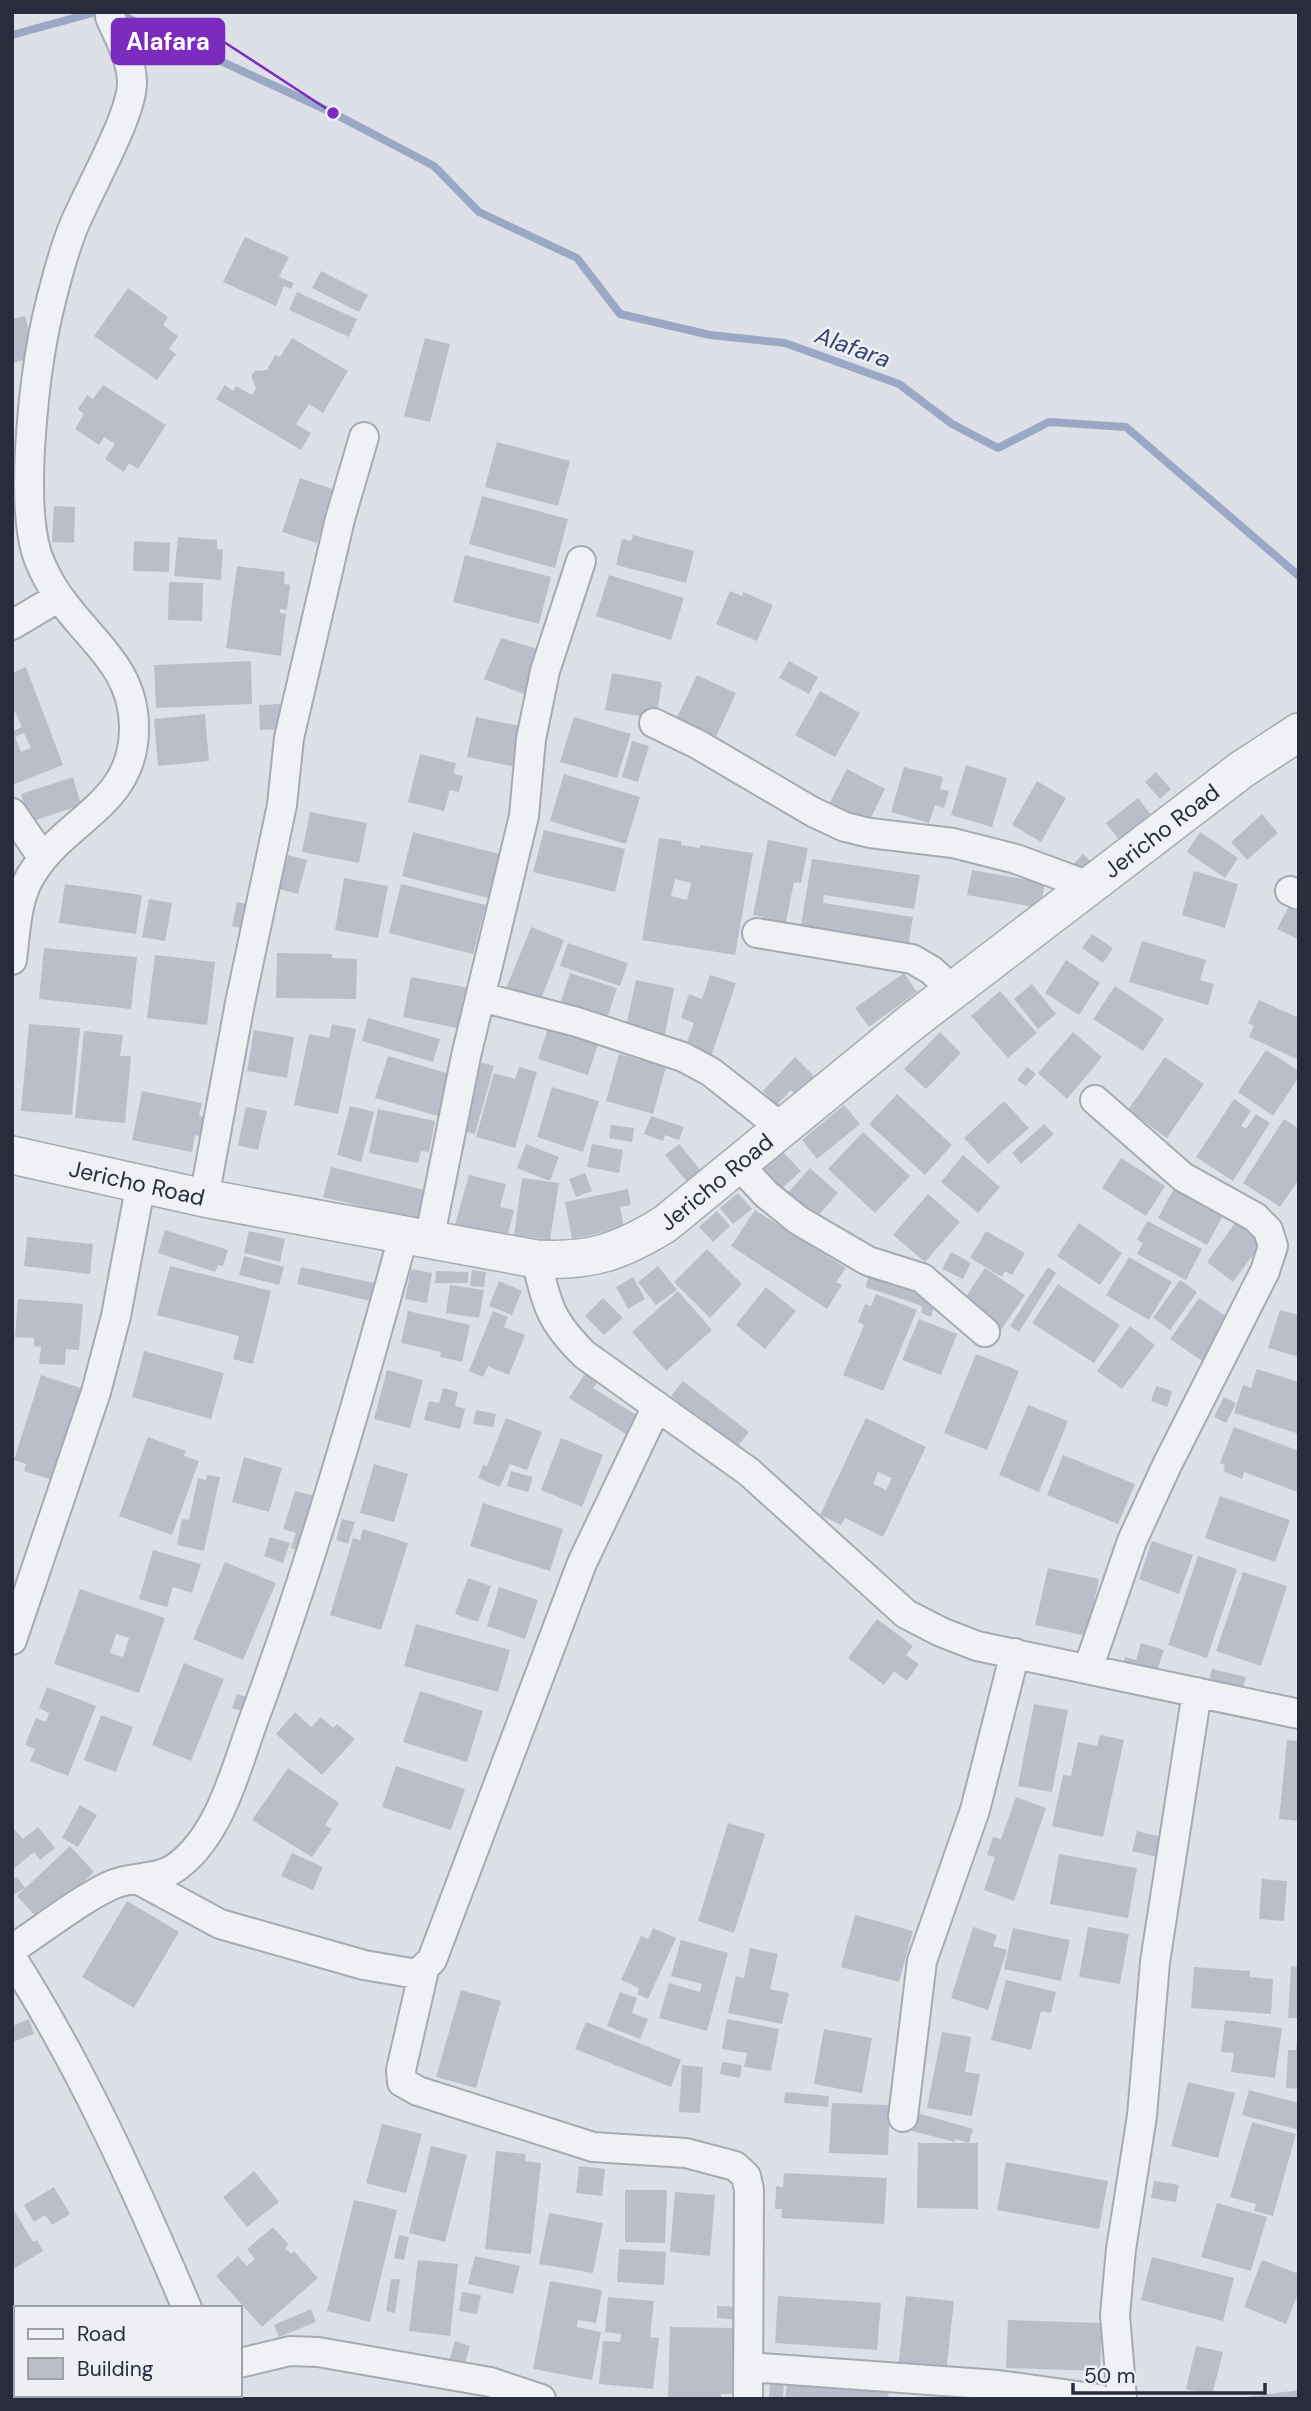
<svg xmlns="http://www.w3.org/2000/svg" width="1311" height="2411" viewBox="0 0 1311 2411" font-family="'DM Sans',sans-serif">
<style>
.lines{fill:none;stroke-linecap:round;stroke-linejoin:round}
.stream{stroke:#9aa8c5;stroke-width:8}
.building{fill:#bbbec9;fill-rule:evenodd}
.minor-casing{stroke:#a7aab4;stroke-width:32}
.tertiary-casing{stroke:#a7aab4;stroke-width:40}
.minor{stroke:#f0f1f5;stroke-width:28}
.tertiary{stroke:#f0f1f5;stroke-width:37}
.labels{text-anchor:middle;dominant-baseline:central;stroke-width:5;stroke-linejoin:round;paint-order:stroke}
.street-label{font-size:23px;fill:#282c3c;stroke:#edeff4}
.water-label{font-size:24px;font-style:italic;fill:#34456e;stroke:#edeff4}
.leader{fill:none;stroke:#7b2cbf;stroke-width:2.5}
.callout-dot{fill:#7b2cbf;stroke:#edeff4;stroke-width:2.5}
.callout{fill:#7b2cbf;stroke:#7b2cbf;stroke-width:2.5}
.callout-label{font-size:24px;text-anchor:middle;font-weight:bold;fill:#fff}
</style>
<rect width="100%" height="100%" fill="#dee0e7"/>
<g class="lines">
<path class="stream" d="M117 13 333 113 434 166 479 212 577 258 620 314 710 335 785 343 899 384 952 424 998 448 1049 422 1126 427 1299 576
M12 35 96 12"/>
</g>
<path class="building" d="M245 237 289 257 279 277 294 283 291 289 284 286 276 306 223 282Z
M321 271 368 295 359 312 312 288Z
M128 288 168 317 163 325 178 336 169 349 176 354 157 380 94 336Z
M297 292 357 319 349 337 289 310Z
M25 316 36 357 12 363V319Z
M292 338 348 371 323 413 309 404 296 424 311 433 301 450 216 399 225 385 233 391 236 386 252 395 256 388 251 376 255 371 267 370 275 355 280 357Z
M425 338 450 344 430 422 404 416Z
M103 385 166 425 138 469 129 463 124 472 105 459 115 444 104 437 99 445 75 429 84 414 78 409 87 395 93 399Z
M497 442 570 461 558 506 485 487Z
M300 478 335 490 317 543 282 532Z
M482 496 568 519 555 568 469 544Z
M54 506 75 507 74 543 52 542Z
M633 535 694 551 686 583 616 565 622 539 631 541Z
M178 537 217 540V549L223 550 221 580 174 576Z
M134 541 170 543 169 572 133 571Z
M465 555 551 577 539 624 453 602Z
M237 566 285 572 284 584 290 585 287 610 280 609V613L286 614 281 656 226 648Z
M609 575 684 598 671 640 596 616Z
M169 582 203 583 202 621 168 620Z
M730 591 742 596 743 592 773 605 757 641 716 624Z
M501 638 541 650 524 694 484 679Z
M251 661 252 704 156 708 154 665Z
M789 661 818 677 809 694 779 678Z
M26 667 63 765 12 785V731L22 727 15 712 12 713V673ZM24 733 31 748 21 752 15 737Z
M612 673 662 682 656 719 605 710Z
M697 675 736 693 714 741 674 724Z
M820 691 860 713 835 757 795 735Z
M280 704 281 729 260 730 259 705Z
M205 714 209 761 158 766 154 719Z
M476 717 525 727 516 767 467 757Z
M574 717 631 734 617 778 560 762Z
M632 741 649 746 638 782 622 777Z
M420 754 456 763 454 774 463 776 459 792 450 790 444 811 408 802Z
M966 765 1007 778 992 827 951 815Z
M904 767 943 777 940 789 949 791 944 808 935 805 929 823 891 812Z
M847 769 885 789 865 830 826 810Z
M1156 772 1171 789 1160 799 1145 782Z
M564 774 640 797 626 844 550 821Z
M73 777 81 805 30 822 21 794Z
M1037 781 1066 798 1041 842 1012 825Z
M1138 798 1155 820 1123 845 1106 823Z
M310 812 367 823 359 863 302 852Z
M1262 814 1278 833 1247 860 1231 842Z
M544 830 625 849 615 892 533 872Z
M413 832 503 855 492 899 402 876Z
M1200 832 1238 858 1225 878 1187 852Z
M659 838 681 841V845L700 848V845L753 853 735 955 642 940ZM675 879 691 883 687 900 671 896Z
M768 840 808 848 801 883 794 882 786 922 753 915Z
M1083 854 1096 866 1084 878 1072 865Z
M288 855 307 860 298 894 279 889Z
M812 859 920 875 914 909 824 895 823 903 913 917 908 948 800 931Z
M972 870 1045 883 1040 908 967 895Z
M1194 871 1238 884 1225 928 1182 915Z
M344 878 388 886 378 938 335 930Z
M65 884 142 895 136 934 59 923Z
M401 884 486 905 473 954 389 933Z
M149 899 172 903 165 941 142 937Z
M237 902 256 906 250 930 232 926Z
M1291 902 1299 907V940L1277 929Z
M531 927 564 940 540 1002 506 989Z
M1092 934 1113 948 1103 963 1082 948Z
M1142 941 1206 960 1200 980 1214 984 1208 1005 1129 982Z
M568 943 628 963 620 986 560 966Z
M44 948 137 957 131 1009 39 999Z
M277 953 332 954V958L357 959 356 999 276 998Z
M155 955 215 962 207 1025 147 1018Z
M1066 960 1100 983 1079 1015 1045 993Z
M570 973 617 988 605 1025 558 1010Z
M904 973 917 992 869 1027 855 1008Z
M710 975 736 983 711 1057 685 1048 694 1023 681 1018 689 994 702 999Z
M411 977 475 989 466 1030 403 1017Z
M636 980 674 988 664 1040 625 1031Z
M1032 984 1056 1014 1038 1029 1014 999Z
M1115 986 1164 1019 1143 1051 1093 1019Z
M1000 991 1037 1033 1008 1058 971 1016Z
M1259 1000 1299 1018V1060L1249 1037 1254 1026 1248 1023Z
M368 1018 440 1039 433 1062 362 1041Z
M551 1019 601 1035 588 1075 538 1059Z
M29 1024 80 1028 72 1115 21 1111Z
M332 1024 356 1029 338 1114 294 1105 309 1034 329 1038Z
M254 1030 294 1037 287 1078 247 1071Z
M84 1031 123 1035 120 1056H131L125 1123 75 1118Z
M940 1032 961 1053 926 1089 904 1069Z
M1073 1032 1102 1057 1067 1099 1038 1073Z
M1266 1050 1299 1071V1077L1273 1116 1238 1092Z
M619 1054 666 1067 653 1114 606 1101Z
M388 1056 450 1074 438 1116 375 1098Z
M795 1057 814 1076 796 1095 791 1090 777 1105 763 1091Z
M1165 1057 1204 1084 1167 1138 1128 1110Z
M479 1062 494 1066 475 1134 460 1130Z
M519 1067 537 1072 515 1148 476 1137 494 1073 515 1079Z
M1027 1067 1036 1074 1026 1086 1017 1080Z
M552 1087 599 1101 583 1152 537 1137Z
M142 1091 202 1103 199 1116 207 1118 203 1137 195 1135 192 1152 132 1140Z
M897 1094 952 1145 925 1175 869 1124Z
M1234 1099 1251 1111 1241 1126 1246 1129 1256 1114 1270 1123 1233 1181 1196 1157Z
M1004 1101 1029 1128 988 1164 964 1138Z
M844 1105 860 1124 817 1159 802 1140Z
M350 1106 374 1112 361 1162 337 1155Z
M246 1107 267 1111 258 1150 238 1145Z
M378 1109 435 1121 429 1152 421 1151 418 1163 369 1153Z
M651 1116 684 1127 679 1140 665 1135 663 1141 644 1134Z
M1284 1119 1299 1129V1179L1280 1207 1243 1183Z
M1044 1124 1054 1134 1021 1164 1012 1153Z
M611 1125 634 1128 632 1142 609 1138Z
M863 1132 910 1176 875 1213 828 1169Z
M526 1144 559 1157 550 1181 517 1168Z
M592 1144 623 1150 619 1173 587 1167Z
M679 1144 702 1172 688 1183 665 1155Z
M782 1151 801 1171 778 1192 759 1173Z
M963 1155 1000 1187 978 1213 941 1182Z
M1121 1158 1165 1186 1146 1216 1102 1188Z
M331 1167 433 1192 426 1222 323 1197Z
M810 1168 838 1193 811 1224 783 1198Z
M585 1173 592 1191 576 1197 569 1179Z
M469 1175 506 1184 500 1207 514 1210 506 1242 454 1228Z
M522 1178 559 1183 550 1240 514 1235Z
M1176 1185 1225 1212 1207 1245 1158 1218Z
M628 1189 631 1205 620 1207 624 1228 572 1239 565 1202Z
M738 1193 752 1209 733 1224 720 1208Z
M928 1194 960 1222 925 1262 893 1235Z
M755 1210 846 1268 836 1282 842 1285 827 1309 731 1246Z
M717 1211 730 1226 713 1242 699 1227Z
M1237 1220 1264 1240 1233 1282 1207 1262Z
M1147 1221 1202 1249 1186 1280 1137 1254 1143 1243 1137 1240Z
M1079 1223 1122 1253 1100 1285 1057 1256Z
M165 1230 228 1250 223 1266 218 1265 215 1272 158 1253Z
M249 1231 285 1239 280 1262 244 1253Z
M986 1231 1025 1253 1012 1275 1005 1271 1002 1277 970 1258Z
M27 1237 93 1244 90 1274 24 1266Z
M707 1249 742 1284 710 1318 674 1282Z
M951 1252 971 1263 963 1279 942 1269Z
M244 1256 284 1267 279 1285 239 1275Z
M1129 1257 1172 1282 1149 1320 1106 1295Z
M170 1266 271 1291 253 1364 233 1359 239 1336 157 1315Z
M658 1266 677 1290 656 1305 638 1282Z
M301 1267 383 1285 379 1303 297 1284Z
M1048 1267 1056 1273 1019 1332 1010 1326Z
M985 1268 1025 1295 1001 1330 961 1304Z
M411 1269 432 1273 427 1303 405 1299Z
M472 1270 486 1272 484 1287 470 1286Z
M436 1271 468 1272V1283H435Z
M870 1274 938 1297 931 1317 921 1313 922 1306 865 1287Z
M633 1277 645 1299 628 1309 616 1287Z
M1180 1280 1197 1292 1170 1330 1153 1318Z
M499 1281 522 1291 512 1315 489 1306Z
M1058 1284 1120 1325 1094 1363 1032 1323Z
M450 1285 484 1290 479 1318 446 1313Z
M766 1287 796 1311 765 1349 736 1325Z
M678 1291 712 1330 666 1371 632 1332Z
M876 1294 917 1310 883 1391 843 1375 864 1325 858 1322 865 1304 871 1306Z
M603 1298 623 1318 604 1335 585 1316Z
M1199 1298 1233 1321 1205 1363 1170 1339Z
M18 1299 83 1304 79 1350 66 1349 65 1365 39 1364 41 1347 34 1346V1338L15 1337Z
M1280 1310 1299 1315V1357L1268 1348Z
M408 1311 470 1325 462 1362 440 1357 441 1352 401 1343Z
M493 1311 508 1317 504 1327 525 1335 509 1375 488 1366 483 1377 469 1371Z
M919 1319 957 1334 941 1375 902 1360Z
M1130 1326 1155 1345 1122 1389 1097 1371Z
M144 1351 224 1373 211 1419 132 1397Z
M976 1354 1019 1371 987 1450 944 1433Z
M1257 1369 1299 1382V1434L1234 1413 1243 1385 1251 1388Z
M387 1370 423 1380 410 1428 374 1419Z
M586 1372 599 1380 593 1388 641 1418 629 1436 569 1398Z
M41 1375 84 1389 55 1481 24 1471 26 1464 14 1460Z
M683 1381 749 1432 737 1447 671 1396Z
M1156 1386 1172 1391 1167 1407 1151 1401Z
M443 1388 458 1392 455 1406 465 1409 460 1429 424 1420 429 1401 439 1403Z
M1224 1397 1236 1403 1226 1423 1214 1417Z
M1028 1405 1068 1421 1039 1492 999 1475Z
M476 1410 496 1414 493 1427 473 1424Z
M506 1418 542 1432 527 1470 510 1464 500 1487 478 1478 483 1465 487 1466Z
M866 1418 926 1447 883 1537 845 1518 841 1525 820 1515ZM878 1472 892 1478 886 1490 873 1484Z
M1234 1427 1299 1451 1298 1492 1244 1472 1242 1479 1223 1471 1225 1465 1220 1463Z
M148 1437 186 1451 184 1456 199 1461 172 1535 119 1516Z
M561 1438 603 1455 582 1507 541 1490Z
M1063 1455 1135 1484 1118 1524 1047 1495Z
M244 1457 282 1468 269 1512 232 1502Z
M374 1464 408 1474 394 1522 360 1513Z
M511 1471 533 1477 528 1492 507 1486Z
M207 1475 220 1477 204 1551 177 1545 182 1519 189 1520 198 1478 206 1480Z
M295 1491 318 1497 303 1551 291 1548 296 1533 283 1529Z
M1220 1496 1290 1520 1275 1562 1205 1538Z
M483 1503 563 1529 550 1571 470 1546Z
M342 1519 355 1522 348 1544 336 1540Z
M363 1529 408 1543 381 1630 330 1615 353 1538 360 1540Z
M270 1537 290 1543 283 1563 264 1556Z
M1152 1541 1193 1555 1179 1594 1139 1579Z
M153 1550 201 1564 192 1593 173 1587 167 1607 139 1599Z
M1198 1556 1237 1569 1207 1658 1168 1645Z
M225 1562 276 1583 243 1660 193 1639Z
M1048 1568 1099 1579 1087 1636 1035 1625Z
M1243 1572 1287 1586 1261 1666 1216 1651Z
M468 1578 491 1586 478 1622 455 1614Z
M499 1587 538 1600 525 1639 487 1626Z
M80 1589 165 1618 139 1693 54 1664ZM116 1634 129 1638 123 1657 110 1653Z
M877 1619 913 1646 906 1655 919 1664 907 1681 894 1671 884 1685 848 1658Z
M416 1624 510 1650 498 1692 404 1666Z
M1141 1643 1164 1650 1156 1674 1123 1664 1125 1657 1136 1660Z
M184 1663 224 1679 191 1761 152 1745Z
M1212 1669 1246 1677 1242 1692 1208 1684Z
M47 1687 96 1706 68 1776 30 1761 35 1749 25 1745 36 1718 46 1722 49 1713 39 1708Z
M420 1691 483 1711 467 1762 403 1742Z
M237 1694 253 1699 248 1713 232 1708Z
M1034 1704 1068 1710 1052 1792 1018 1786Z
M295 1712 311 1727 321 1717 333 1728 337 1724 355 1739 322 1775 276 1734Z
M101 1715 133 1727 116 1772 84 1760Z
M1100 1735 1124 1740 1103 1837 1052 1826 1063 1775 1071 1776 1078 1742 1097 1746Z
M1287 1740 1299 1741V1821L1279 1819Z
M396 1766 465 1789 451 1830 382 1807Z
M288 1768 339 1803 325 1825 332 1829 312 1857 252 1820Z
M1016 1797 1046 1808 1014 1901 984 1890 995 1857 987 1855 993 1837 1001 1839Z
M80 1805 97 1815 78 1847 62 1838Z
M728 1823 765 1834 734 1933 698 1921Z
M12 1827 23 1839 38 1827 55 1848 40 1860 34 1852 12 1870Z
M1137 1831 1166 1838 1161 1858 1132 1851Z
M70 1846 94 1872 41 1922 17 1896Z
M292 1853 323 1867 313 1890 281 1876Z
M1059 1854 1137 1868 1128 1918 1050 1904Z
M17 1877 25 1888 12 1896V1880Z
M1262 1879 1287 1881 1284 1921 1259 1919Z
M127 1901 179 1932 134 2008 82 1977Z
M855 1915 913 1931 899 1982 841 1967Z
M973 1927 997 1935 993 1946 1007 1950 988 2010 951 1998Z
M1088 1927 1129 1934 1120 1984 1079 1977Z
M653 1928 676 1938 648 1999 637 1994 639 1988 621 1980 641 1936 648 1939Z
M1013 1928 1070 1940 1061 1981 1004 1969Z
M681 1940 728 1953 707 2031 659 2018 669 1983 700 1992 702 1984 671 1976Z
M750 1948 778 1954 770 1989 789 1993 782 2024 728 2013 736 1976 744 1978Z
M1291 1966 1299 1967V2018H1288Z
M1194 1967 1250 1971V1977L1273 1979 1271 2014 1191 2008Z
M1006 1980 1056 1992 1051 2013 1041 2011 1031 2050 991 2040Z
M461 1990 501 2001 476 2088 436 2077Z
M620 1992 637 1998 632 2013 648 2019 640 2039 607 2026Z
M29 2019 34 2034 12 2042V2026Z
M727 2019 779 2029 771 2071 744 2067 747 2053 722 2049Z
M1225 2020 1282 2028 1275 2078 1231 2072 1234 2053 1221 2052Z
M586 2022 681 2060 671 2087 575 2049Z
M824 2029 872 2038 862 2093 814 2084Z
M942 2032 971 2037 965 2072 980 2074 972 2116 927 2108Z
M1297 2040 1299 2089 1286 2088 1288 2050H1296Z
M722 2062 742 2065 740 2078 720 2074Z
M682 2065 703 2067 700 2113 679 2112Z
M1188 2082 1235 2093 1218 2158 1171 2146Z
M1249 2090 1299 2103V2130L1242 2115Z
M785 2092 829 2096 828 2107 784 2103Z
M832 2103 890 2105 888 2155 829 2153Z
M917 2113 973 2129 969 2143 955 2139V2142L912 2131Z
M1252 2122 1296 2134 1273 2216 1254 2211 1256 2204 1230 2197Z
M382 2124 422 2134 406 2193 366 2183Z
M918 2143H978V2209L917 2208Z
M431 2146 467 2155 445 2242 409 2233Z
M496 2151 526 2154 525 2161 541 2163 531 2254 485 2249Z
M1006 2162 1108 2181 1099 2229 997 2210Z
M579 2166 605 2169 602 2196 576 2193Z
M254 2171 279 2202 247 2227 223 2197Z
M784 2173 887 2178 884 2224 781 2218 782 2209H775L776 2186 783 2187Z
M1154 2181 1179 2185 1176 2202 1151 2198Z
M54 2187 70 2214 52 2225 45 2215 34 2222 24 2205Z
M625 2190H667L665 2243 625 2242Z
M675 2192 715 2195 710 2256 670 2252Z
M354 2200 397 2210 370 2322 327 2311Z
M1217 2203 1267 2217 1251 2271 1201 2257Z
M12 2207 33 2242 37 2240 43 2251 12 2270Z
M549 2213 603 2223 593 2273 539 2264Z
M273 2227 289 2245 285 2248 291 2254 294 2251 318 2278 262 2327 216 2276 238 2256 247 2266 255 2259 247 2249Z
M399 2235 409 2237 404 2260 394 2258Z
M619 2249 666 2252 664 2285 617 2282Z
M475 2256 520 2266 513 2294 468 2284Z
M1152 2257 1234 2278 1223 2321 1141 2300Z
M418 2260 458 2264 450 2336 409 2331Z
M1262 2260 1299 2274V2291L1286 2324 1244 2307Z
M391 2279H400L395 2313 386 2311Z
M550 2281 602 2290 596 2323 578 2320 577 2327 601 2332 592 2380 533 2369Z
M462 2292 481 2295 477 2314 459 2311Z
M778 2296 881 2303 877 2350 775 2343Z
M906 2296 954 2301 946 2374 898 2370Z
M608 2297 654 2301 650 2337 659 2338 653 2389 599 2384 603 2341 620 2342 621 2334 605 2332Z
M717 2306 740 2307V2320L717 2318Z
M311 2309 316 2322 279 2337 274 2325Z
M1008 2320 1102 2323 1100 2371 1006 2368Z
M670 2327 734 2328 732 2394H721V2399L668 2398Z
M455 2341 470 2346 464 2366 449 2361Z
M1196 2346 1223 2352 1212 2395 1186 2389Z
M788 2377 889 2391 888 2399H785Z
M770 2381 784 2382 783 2399H769Z
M1299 2390V2399H1246V2397Z"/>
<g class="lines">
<g class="minor-casing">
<path id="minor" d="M12 625 59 597
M654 723 699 745 813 812 845 827 870 833 953 843 1016 859 1089 886
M12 813 43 858
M1290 891 1299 895
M757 933 912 959 931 970 953 990
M12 960C16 929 16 895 35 869 70 817 135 802 134 727 134 668 90 641 60 598 51 586 40 565 36 551 20 494 35 367 49 309 55 284 62 257 71 233 85 195 133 116 132 81 131 58 119 38 110 17L111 12
M481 997 577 1022 683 1057 711 1072 782 1128
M738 1164 766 1194 798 1220 868 1261 922 1278 985 1332
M204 1198 240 1003 282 805 289 738 340 519 364 437
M429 1241 466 1056 524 816 531 739 545 671 581 561
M536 1259C547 1305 550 1321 585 1355L749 1472 906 1614 941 1632 977 1646 1299 1714
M12 1640 96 1392 116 1316 141 1183
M1088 1669 1132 1541 1167 1465 1265 1271 1273 1246 1268 1230 1255 1217 1183 1177 1095 1100
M137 1879 220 1924 364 1965 417 1974 432 1960 582 1563 657 1406
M12 1949C42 1930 83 1897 114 1884 136 1875 160 1881 179 1865 222 1832 237 1764 255 1716 313 1559 359 1398 403 1237
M12 1958C82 2068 136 2188 187 2308
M424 1970 401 2070 402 2082 418 2091 593 2147 686 2153 735 2166 746 2176 749 2190 748 2399
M903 2117 922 1961 975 1810 1015 1653
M240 2363 290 2351 318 2352 490 2382 541 2399
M749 2367 998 2385 1099 2399
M224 2395 225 2399
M1122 2399 1115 2315 1121 2249 1142 2116 1155 1962 1197 1692"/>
</g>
<g class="tertiary-casing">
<g id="tertiary">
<path id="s1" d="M12 1155 204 1198 536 1259C590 1262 620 1252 665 1224L913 1021 1241 770 1299 732"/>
</g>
</g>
<use href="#minor" class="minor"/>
<use href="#tertiary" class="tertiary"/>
</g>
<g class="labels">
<g class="street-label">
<text stroke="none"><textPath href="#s1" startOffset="1304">Jericho Road</textPath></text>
<text stroke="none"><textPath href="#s1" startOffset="737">Jericho Road</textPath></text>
<text stroke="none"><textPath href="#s1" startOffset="128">Jericho Road</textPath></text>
</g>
<g class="water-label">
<text transform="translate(853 347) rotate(20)">Alafara</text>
</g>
</g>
<path class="leader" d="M333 113L224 42"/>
<circle class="callout-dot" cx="333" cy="113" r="7"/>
<rect class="callout" x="112" y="19" width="112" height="45" rx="7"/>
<g class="callout-label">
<text x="168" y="50">Alafara</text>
</g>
<rect width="1311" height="2411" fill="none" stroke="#282c3c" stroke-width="28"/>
<rect x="14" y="2306" width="228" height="91" fill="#edeff4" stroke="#9ea1aa" stroke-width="2"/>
<rect x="28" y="2329" width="35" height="10" fill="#f0f1f5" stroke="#9ea1aa" stroke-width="2"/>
<text x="77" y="2341" font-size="21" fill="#282c3c">Road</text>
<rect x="28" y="2358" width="35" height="21" fill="#bbbec9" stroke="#9ea1aa" stroke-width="2"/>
<text x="77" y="2376" font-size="21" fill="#282c3c">Building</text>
<path d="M1073 2383v10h192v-10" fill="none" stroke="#282c3c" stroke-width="3.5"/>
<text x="1084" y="2383" font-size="21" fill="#282c3c" stroke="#edeff4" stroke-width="5" paint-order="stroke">50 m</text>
</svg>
